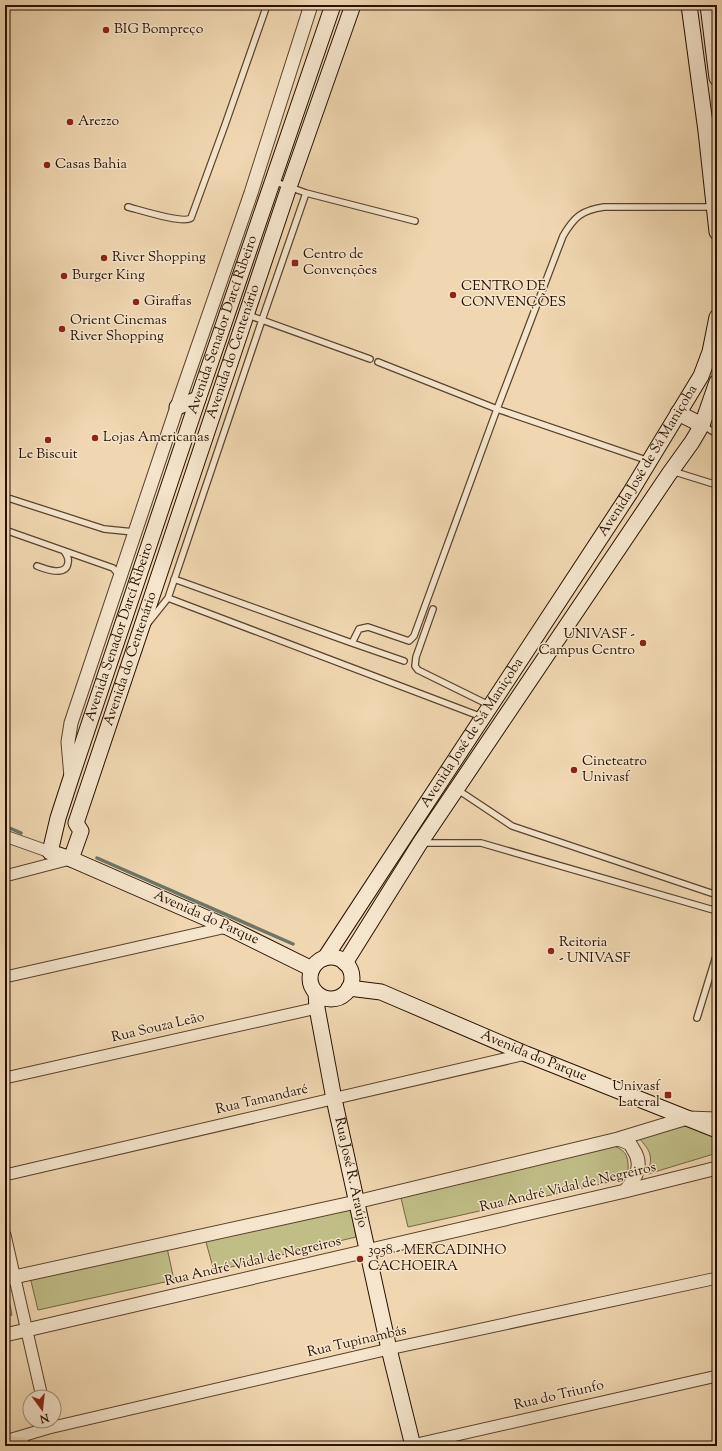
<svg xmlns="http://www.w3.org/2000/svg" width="722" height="1451" viewBox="0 0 722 1451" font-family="'Sorts Mill Goudy',serif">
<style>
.green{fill:#c0bd87;stroke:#746644}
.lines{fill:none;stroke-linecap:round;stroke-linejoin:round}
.stream{stroke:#6c7568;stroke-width:3.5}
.service-casing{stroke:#5a422c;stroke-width:8}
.minor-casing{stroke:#5a422c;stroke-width:13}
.tertiary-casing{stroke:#5a422c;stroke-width:15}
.secondary-casing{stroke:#281000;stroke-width:17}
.primary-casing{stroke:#281000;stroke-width:19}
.service{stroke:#f5e5cc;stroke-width:5.5}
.minor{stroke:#f5e5cc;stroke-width:11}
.tertiary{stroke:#f5e5cc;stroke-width:13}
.secondary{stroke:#f5e5cc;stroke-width:15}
.primary{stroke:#f0d7b1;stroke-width:17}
.poi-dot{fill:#8f2418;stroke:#f5e5cc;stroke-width:1.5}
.labels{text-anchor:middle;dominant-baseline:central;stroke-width:3;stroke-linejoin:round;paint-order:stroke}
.poi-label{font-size:14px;fill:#281000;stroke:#f5e5cc;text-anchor:start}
.street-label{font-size:14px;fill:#281000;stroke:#f5e5cc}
</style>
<rect width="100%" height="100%" fill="#f0d7b1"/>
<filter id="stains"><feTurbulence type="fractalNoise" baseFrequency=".005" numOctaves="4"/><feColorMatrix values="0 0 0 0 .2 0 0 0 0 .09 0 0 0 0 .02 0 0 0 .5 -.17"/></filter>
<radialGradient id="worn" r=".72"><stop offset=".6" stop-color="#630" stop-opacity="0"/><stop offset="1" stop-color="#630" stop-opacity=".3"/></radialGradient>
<path class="green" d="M686 1125 717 1138V1153L648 1174C653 1155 651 1152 639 1138Z
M608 1144C624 1149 629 1153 628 1171L618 1180 408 1227 399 1190Z
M350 1202 356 1237 214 1271 204 1235Z
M166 1243 174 1280 38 1310 30 1277Z
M5 1279 12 1315 5 1317Z"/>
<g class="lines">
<path class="stream" d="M5 826 21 833
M97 858 293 944"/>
<g class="service-casing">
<path id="service" d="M273 181 306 193 415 221
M128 207C140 210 183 224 191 218L225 125 267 5
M248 315 370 359
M378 362 497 409 649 461
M702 425 717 434
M672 471 717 485
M5 497 104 529 134 532
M5 530 113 568 119 575
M37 566C45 569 66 577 68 563 69 558 67 555 64 551
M174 579 352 643 404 661
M168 598 482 717
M433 609 416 657 415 666 418 670 422 672 489 705
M148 623 168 598 262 320 306 193
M352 643 359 629 368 627 409 641 414 636 497 409 563 236C574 217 582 210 604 207H713
M458 790 512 826 717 895
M423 843H481L717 911
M697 1018 717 953"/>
</g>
<g class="minor-casing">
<path id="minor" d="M5 836 50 852
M5 876 70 859
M5 977 227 927
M5 1078 317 1008
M5 1175 526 1054
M5 1235 42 1397
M5 1441 49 1428 389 1349 717 1278
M408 1446 717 1376"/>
</g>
<g class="tertiary-casing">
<path id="tertiary" d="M71 777 68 742 71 723 177 407 251 193 311 5
M618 1139C621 1140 627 1142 630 1144 631 1145 632 1147 633 1149 644 1165 636 1178 625 1191
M5 1279 356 1202 618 1139 687 1118 717 1119
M5 1335 625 1191 717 1168"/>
</g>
<g class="secondary-casing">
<g id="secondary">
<path d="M689 5 706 131 717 232"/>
<path d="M708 5 717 78"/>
<path d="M177 407 198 399"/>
<path d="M678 413 702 425"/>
<path id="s1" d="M71 859 81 831 76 823 289 187 353 5"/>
<circle cx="331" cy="978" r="21"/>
<path id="s2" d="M325 958 630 493 701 376 710 352 717 317"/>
<path d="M345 963 420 843 669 474 692 442 702 425 717 382"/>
<path id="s3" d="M312 969 227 927 71 859 50 852 58 818 71 778 198 399 333 5"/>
<path id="s4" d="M349 988 381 992 526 1054 717 1130"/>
<path id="s5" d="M316 993 317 1008 334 1099 389 1349 413 1446"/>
</g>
</g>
<g class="primary-casing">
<path id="primary" d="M5 1444 22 1446"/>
</g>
<use href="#service" class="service"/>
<use href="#minor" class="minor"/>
<use href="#tertiary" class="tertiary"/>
<use href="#secondary" class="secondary"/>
<use href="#primary" class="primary"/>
</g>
<g class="poi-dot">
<circle cx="106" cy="30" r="4"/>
<circle cx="70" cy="122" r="4"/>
<circle cx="47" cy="165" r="4"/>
<circle cx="104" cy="258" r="4"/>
<rect x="291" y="259" width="8" height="8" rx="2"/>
<circle cx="64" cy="276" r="4"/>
<circle cx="453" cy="295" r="4"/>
<circle cx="136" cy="302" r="4"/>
<circle cx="62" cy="329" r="4"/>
<circle cx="95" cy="438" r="4"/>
<circle cx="48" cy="440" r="4"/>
<circle cx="643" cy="643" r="4"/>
<circle cx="574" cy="770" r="4"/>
<circle cx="551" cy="951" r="4"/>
<rect x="664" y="1091" width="8" height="8" rx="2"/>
<circle cx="360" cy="1259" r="4"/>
</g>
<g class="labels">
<g class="poi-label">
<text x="114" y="30">BIG Bompreço</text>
<text x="78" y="122">Arezzo</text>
<text x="55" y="165">Casas Bahia</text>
<text x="303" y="255">Centro de<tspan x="303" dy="16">Convenções</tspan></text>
<text x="112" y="258">River Shopping</text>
<text x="72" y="276">Burger King</text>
<text x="461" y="287">CENTRO DE<tspan x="461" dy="16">CONVENÇÕES</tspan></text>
<text x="144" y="302">Giraffas</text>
<text x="70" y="321">Orient Cinemas<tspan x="70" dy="16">River Shopping</tspan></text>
<text x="103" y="438">Lojas Americanas</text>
<text x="48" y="455" text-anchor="middle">Le Biscuit</text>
<text x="635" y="635" text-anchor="end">UNIVASF -<tspan x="635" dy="16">Campus Centro</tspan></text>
<text x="582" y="762">Cineteatro<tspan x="582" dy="16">Univasf</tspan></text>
<text x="559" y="943">Reitoria<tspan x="559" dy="16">- UNIVASF</tspan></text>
<text x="660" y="1087" text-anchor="end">Univasf<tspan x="660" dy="16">Lateral</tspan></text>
<text x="368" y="1251">3058 - MERCADINHO<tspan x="368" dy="16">CACHOEIRA</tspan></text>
</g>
<g class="street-label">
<text stroke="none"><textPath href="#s3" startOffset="842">Avenida Senador Darcí Ribeiro</textPath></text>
<text stroke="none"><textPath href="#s1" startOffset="536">Avenida do Centenário</textPath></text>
<text stroke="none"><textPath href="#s2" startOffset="593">Avenida José de Sá Maniçoba</textPath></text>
<text stroke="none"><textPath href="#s3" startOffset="518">Avenida Senador Darcí Ribeiro</textPath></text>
<text stroke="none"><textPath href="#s1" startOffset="212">Avenida do Centenário</textPath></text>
<text stroke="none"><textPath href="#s2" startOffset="269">Avenida José de Sá Maniçoba</textPath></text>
<text transform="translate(206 918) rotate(24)">Avenida do Parque</text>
<text transform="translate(158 1028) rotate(-13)">Rua Souza Leão</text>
<text stroke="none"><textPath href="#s4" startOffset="198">Avenida do Parque</textPath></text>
<text transform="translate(262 1100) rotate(-13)">Rua Tamandaré</text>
<text stroke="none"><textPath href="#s5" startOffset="183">Rua José R. Araújo</textPath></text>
<text transform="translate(568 1188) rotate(-13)">Rua André Vidal de Negreiros</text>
<text transform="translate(253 1262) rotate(-13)">Rua André Vidal de Negreiros</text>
<text transform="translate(357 1342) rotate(-13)">Rua Tupinambás</text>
<text transform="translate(559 1396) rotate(-13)">Rua do Triunfo</text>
</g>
</g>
<rect width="722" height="1451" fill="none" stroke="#f0d7b1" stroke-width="20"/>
<rect x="6" y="6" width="710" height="1439" fill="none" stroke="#281000" stroke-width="2"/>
<rect x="10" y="10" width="702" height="1431" fill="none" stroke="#281000"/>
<g transform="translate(42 1409) rotate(165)"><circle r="19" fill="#f5e5cc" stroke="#a3907a"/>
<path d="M0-3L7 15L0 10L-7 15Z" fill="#8f2418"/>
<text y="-6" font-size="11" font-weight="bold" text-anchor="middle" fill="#281000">N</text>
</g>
<rect width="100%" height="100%" filter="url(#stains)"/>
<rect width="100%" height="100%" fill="url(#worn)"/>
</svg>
